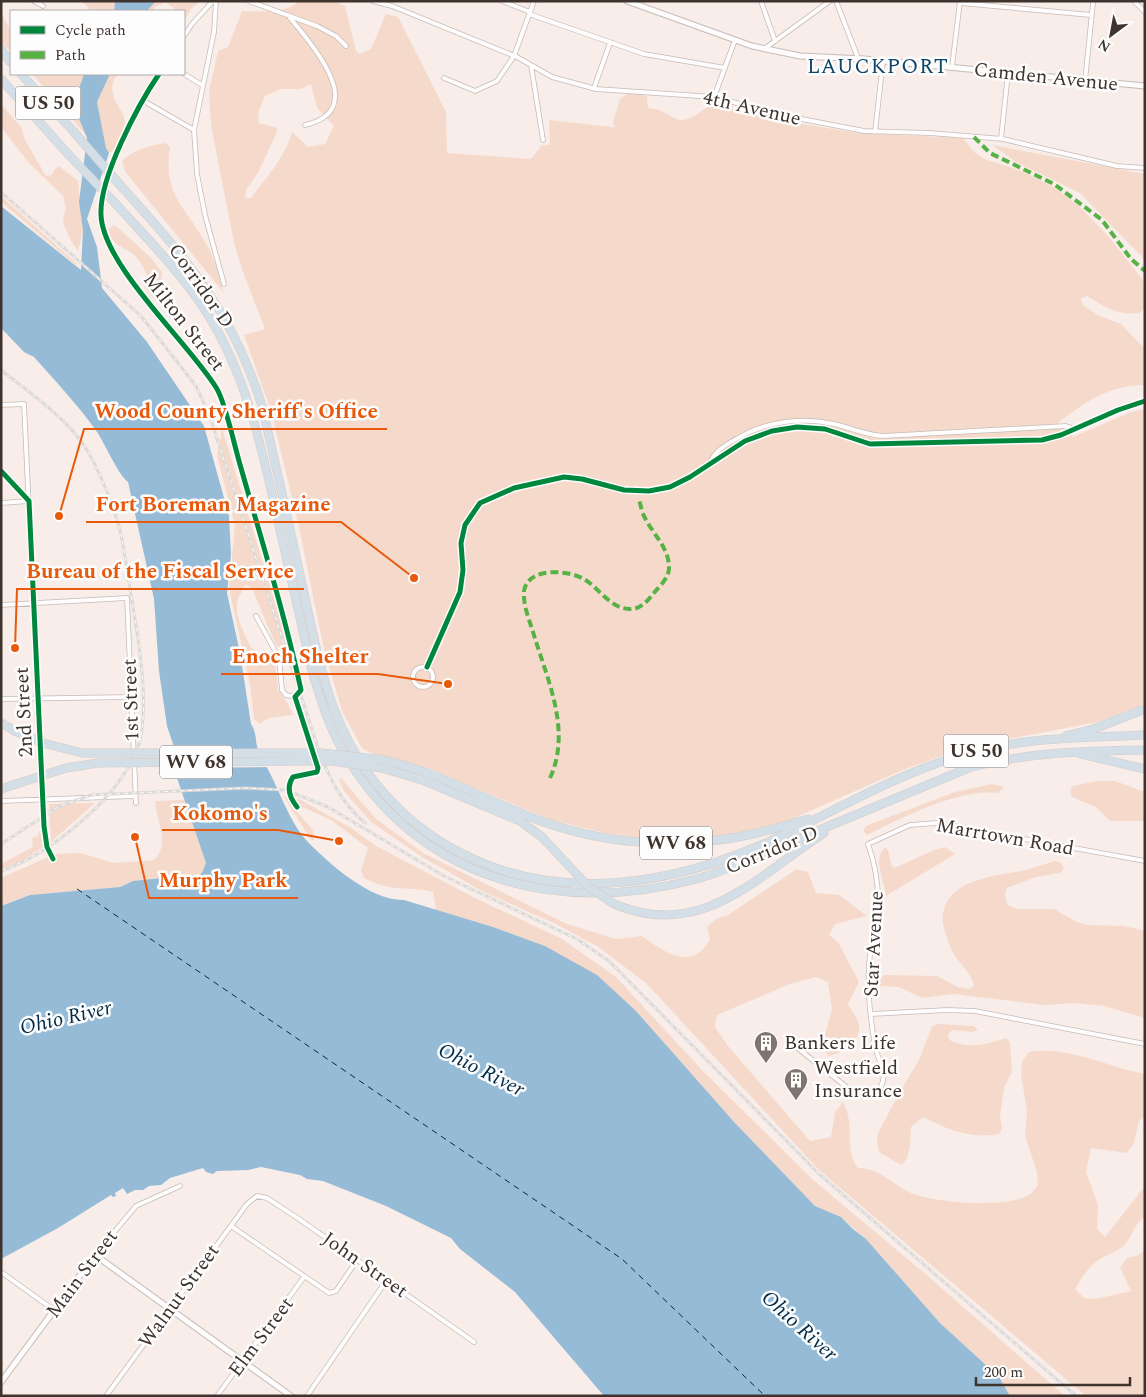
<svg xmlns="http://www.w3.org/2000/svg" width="1146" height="1397" viewBox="0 0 1146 1397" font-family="Spectral,serif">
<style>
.green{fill:#f5dacb;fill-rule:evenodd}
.water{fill:#96bbd7}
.pier{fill:#f8ede8}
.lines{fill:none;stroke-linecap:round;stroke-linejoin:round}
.ferry{stroke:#002c48;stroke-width:1;stroke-dasharray:6 5;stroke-linecap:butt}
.minor-casing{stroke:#c5bcb6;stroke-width:5.5}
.tertiary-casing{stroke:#c5bcb6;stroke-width:7}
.motorway-casing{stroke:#d2ccc9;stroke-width:9}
.minor{stroke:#fefcfc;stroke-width:4}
.tertiary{stroke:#fefcfc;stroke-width:5}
.motorway{stroke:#d3dee6;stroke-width:8}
.rail-casing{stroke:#ddd9d7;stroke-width:3}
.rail{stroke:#fdfdfd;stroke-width:1;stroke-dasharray:4;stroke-linecap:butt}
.motorway-bridge-casing{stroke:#d2ccc9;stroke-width:9;stroke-linecap:butt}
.motorway-bridge{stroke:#d3dee6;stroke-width:8}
.quiet{stroke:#57b246;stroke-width:4;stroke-dasharray:8 4;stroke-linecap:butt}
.cycleway-casing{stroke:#fdfdfd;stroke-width:8}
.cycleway{stroke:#00873e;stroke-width:5}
.labels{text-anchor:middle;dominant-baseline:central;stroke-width:5;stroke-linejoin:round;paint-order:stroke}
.shield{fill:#fdfdfd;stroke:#78706b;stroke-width:1}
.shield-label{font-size:19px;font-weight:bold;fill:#3f332d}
.street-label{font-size:20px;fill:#3f332d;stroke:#fdfdfd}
.poi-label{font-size:20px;fill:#3f332d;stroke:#fdfdfd;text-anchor:start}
.neighbourhood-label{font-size:21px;letter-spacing:1px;fill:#0f4467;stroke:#fdfdfd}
.water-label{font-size:21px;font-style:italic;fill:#002c48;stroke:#fdfdfd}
.leader{fill:none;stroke:#e8590c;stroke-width:2}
.callout-dot{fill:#e8590c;stroke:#fdfdfd;stroke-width:2}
.callout-label{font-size:21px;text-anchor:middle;font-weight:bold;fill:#e8590c;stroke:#fdfdfd;stroke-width:5;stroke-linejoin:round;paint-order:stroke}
</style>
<rect width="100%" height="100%" fill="#f8ede8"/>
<path class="green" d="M81 1H115L114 11H88L89 8Z
M156 1H200L191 9 184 22V11H177L166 2 155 7 153 11H148Z
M299 1H334L345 6 356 51 360 54 371 49 386 14 398 17 446 112 447 153 531 159 542 145H550L549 120 621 128 614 127 613 122 620 99 630 92 647 96 648 108C664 109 670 118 681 120 691 121 705 108 713 103L768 118 857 133 963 138 974 152 984 159 1019 170 1052 186 1078 205 1109 237 1143 280 1145 307 1140 313C1118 316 1105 307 1087 296L1081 299 1083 305 1098 315 1121 324 1145 349V385C1109 385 1085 402 1058 423L1073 437 1131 412 1145 409V704L1098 722 997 741 952 752 903 770 785 822 723 836 666 841 605 833 551 820 430 769 371 753 362 748 342 711 323 645 299 527 271 411 244 335 265 329 243 272 234 243 211 125 209 92 218 51 228 47 242 11C257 12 289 13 299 1ZM311 84 317 108 334 126 325 144 308 147 292 132C286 156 266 178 251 198H245L246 190 258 173 277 132V128L259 123 258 112 265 96 281 89H301Z
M1 13 11 31V52L1 42Z
M32 74H84L75 109 87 136Z
M110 74H118C102 95 124 107 125 122 125 128 121 135 119 141 116 147 115 150 109 153L106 148 97 102Z
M1 104 21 127 25 140 46 176 52 175 54 170 59 166 78 181 83 230 78 251 71 241 64 225 63 219 66 208 63 196 28 162 1 127Z
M165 143 170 147C162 198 189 209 209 249 216 262 219 279 224 293L126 173 122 162C131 150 150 146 165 143Z
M992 145 1145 174V260L1080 193 1016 162Z
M1 196 76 263V265L1 202Z
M115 225 151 258 162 272 161 284 156 301 144 287 147 275C144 268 140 260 133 254 123 246 110 245 109 229Z
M222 428 290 652H282L275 643 253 591 250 587 245 585 237 601V614L241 626 251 648 275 661 278 690 288 704 293 715 269 718 260 724 254 719 250 684 229 588 235 525 217 456Z
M341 778 376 819 423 853 567 924 616 939 642 936C665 953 692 972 710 939L707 927 716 919 728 915 797 869 808 872 816 893 839 895 867 916 835 924 829 935 838 942 859 982 848 1004C851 1010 858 1019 859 1025 861 1043 842 1054 828 1056L822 1045 832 1010 828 982 816 977 790 984 717 1015 715 1027 728 1046 810 1141 831 1137 835 1112 843 1102C856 1125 843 1149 858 1168 879 1168 891 1183 909 1192 930 1203 1011 1209 1030 1194 1033 1192 1035 1188 1038 1185L1037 1172 1025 1136 1027 1112 1021 1074 1022 1062 1029 1052C1067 1045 1108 1067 1145 1074V1117L1139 1121 1134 1143 1127 1153 1091 1148 1086 1172 1098 1205 1097 1229 1105 1237 1145 1186V1217C1135 1223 1133 1233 1127 1242 1119 1252 1107 1254 1097 1261 1088 1268 1081 1279 1075 1289L1084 1298 1095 1299 1131 1291 1120 1268 1127 1258 1139 1255 1145 1250V1396H1086L819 1170 647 984 600 948 554 923 484 892 422 857 371 822 344 791 339 780Z
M1097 781H1115L1145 792V821H1110L1096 807 1072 797 1070 791 1073 786Z
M992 784 1004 787 998 793C959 788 901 818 867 835L863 831 866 826 955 792Z
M284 797 299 799 351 828 376 846 475 898 562 939 616 977 701 1069 812 1179 929 1277 1065 1396H1010L999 1377 940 1323 866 1239 841 1217 815 1206 735 1123 636 1011 545 946 493 927 436 910 433 892C405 885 392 893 364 878L361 871 368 848 331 820 298 805 295 809 313 830 314 840H311Z
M186 800 206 860C206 883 191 876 178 877 165 877 130 879 120 887L30 895 1 906V878L55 854 80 853 114 863 154 860C171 843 156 821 155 801Z
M95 803 51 842 49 804Z
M40 830 43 847 20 862 1 869V864L33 847 32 838 38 836Z
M886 847C891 854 888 861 894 868 911 862 927 851 945 847L955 854 886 896C885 881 871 858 886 847Z
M1055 861 1061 863 1064 868 1060 873 1036 877 1007 888 1005 894 1007 905 1018 909H1054L1075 921 1086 925 1124 926 1145 931V1018L1104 1006 1075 1003 1044 1005 953 994 922 998 899 987 880 986V980L884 975 937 976 958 987 970 989 974 985C970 970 955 961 950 946 946 935 940 921 944 909 955 877 999 876 1026 870 1036 867 1046 864 1055 861Z
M937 1024 974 1026 978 1030 972 1032 952 1030 948 1035 949 1040C969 1049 986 1045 1006 1038L1010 1042 1012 1071 1004 1088 1000 1116 1002 1129 999 1134C971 1139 948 1130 923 1117L911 1127C910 1139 912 1157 901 1165L879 1152 877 1139 878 1133 902 1088 918 1062 932 1027Z"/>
<path class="water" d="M115 1H156L147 11H114Z
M84 74H110L97 102 106 148 109 153 87 219 97 247 102 288 147 342 204 426 229 516 231 555 227 593 240 653 251 724C257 733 255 741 258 750 263 761 270 772 275 784 284 803 293 826 307 841 329 864 371 901 404 900L493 927 545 946 597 975 636 1011 735 1123 815 1206 841 1217 853 1229 866 1239 940 1323 999 1377 1010 1396H604L515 1292 460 1249 451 1238 386 1206 323 1181 307 1179 300 1175 261 1167 248 1170 217 1171 213 1174 206 1172 203 1168 170 1178 161 1185 149 1186 143 1190H135L127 1194 123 1188 115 1193 116 1196 113 1197 111 1195 58 1228 1 1259V906L30 895 120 887 133 881 180 876 194 879 202 873 206 863 176 775 174 747 167 726 159 671 154 599 128 482C119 476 105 444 97 432 79 406 56 382 34 357L24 352 1 328V206L81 270 83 230 79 202 87 138 75 109 74 103Z"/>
<path class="pier" d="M261 749 269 767 174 768 172 750Z"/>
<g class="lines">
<path class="ferry" d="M77 889 622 1259 765 1396"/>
<g class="minor-casing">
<path id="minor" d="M34 1 43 6
M216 1 214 32 194 130 197 174 205 215 224 284
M249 1 317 26 336 36 346 46
M373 1 392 6 517 57 552 77 596 89 714 97 781 115 864 131 930 133 1003 139 1117 166 1145 168
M502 1 530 12
M761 1 775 41
M836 1 858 58
M1134 1 1145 12
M960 3 1091 15
M529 14 644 54 725 68
M290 18C313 46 370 110 305 125
M184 36 192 24 213 1
M764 49 830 1
M531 65 543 140
M952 67 960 1
M159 74C138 105 99 178 101 215 103 266 189 343 217 389 226 404 235 449 241 468 262 542 285 615 301 690L295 697 314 754
M184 74 202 85
M444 78 475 91 497 81 514 56 534 1
M1085 81 1093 3
M594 88 610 43
M714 97 735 40
M142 100 194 130
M875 132 883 61
M1001 139 1008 73
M1 405 24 404 44 826 47 847 53 859
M710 463C714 451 727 444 738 438 767 421 802 417 834 424 851 428 866 435 883 436L1066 426 1074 429
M1 503 29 501
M1 605 127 598 136 803
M256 616 279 658 282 690 286 695 295 697
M427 667 460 592 463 570 461 543 465 525 480 503 514 488 564 477 582 479 624 490 649 491 670 487 690 477 745 441 772 431 797 427 825 429 870 444 1042 440 1061 435 1118 410 1145 401
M413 677a10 10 0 1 1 20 0a10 10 0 1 1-20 0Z
M1 699 131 697
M1 801 135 796
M297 807 289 793 290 781 296 775 317 772 316 760
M871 1014 947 1010 975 1011 1145 1044
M795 1046 854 1093 862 1096 873 1095C893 1079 879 1065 875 1046 870 1017 866 984 870 954 872 943 876 932 877 920 880 894 877 869 868 844L910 825 937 823 1145 861
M231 1226 329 1293 336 1291 357 1260
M95 1255 136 1206 180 1186
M1 1272 54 1310
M106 1396 247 1204 257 1196 267 1198 299 1219 474 1342
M217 1396 304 1277
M307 1396 386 1281"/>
</g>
<g class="tertiary-casing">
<path id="tertiary" d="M627 1 752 46 800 56 864 59 1145 86
M1 1382 95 1255 291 1396"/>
</g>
<g class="motorway-casing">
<path id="motorway" d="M1 49 10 62
M21 74 74 132
M1 79 68 154
M120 185C186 258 232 310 262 406 277 470 291 534 305 598 315 642 323 687 342 728 367 783 410 828 463 854 565 906 683 883 783 835 842 807 898 774 962 755 1020 737 1085 738 1145 735
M115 203C147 238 181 273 207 313 245 373 261 444 276 512 288 565 300 618 312 671 320 697 328 725 342 749 415 879 557 917 696 879 728 870 757 856 788 843 849 818 910 792 971 767 1033 752 1082 751 1145 750
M1 723 15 731
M1066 736 1091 730 1145 709
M1081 754 1145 769
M377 759C432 769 481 798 533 818 602 845 680 850 753 834 772 830 789 824 808 819
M382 768 425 781 520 821 542 837 568 865
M1 789 13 785
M614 904C701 941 756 877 824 833"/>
</g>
<use href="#minor" class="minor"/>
<use href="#tertiary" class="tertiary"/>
<use href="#motorway" class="motorway"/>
<g class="rail-casing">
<path id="rail" d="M1 192 141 316 196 386 209 414 319 751C330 779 342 804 365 823
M1 370C29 392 69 420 87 450 101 474 112 503 120 530 124 547 126 565 129 582 136 625 152 706 138 747 119 798 52 853 1 871
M1 844 58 807 91 795 244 788 286 790 328 807 444 876 577 939 609 961 818 1173 1076 1396"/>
</g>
<use href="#rail" class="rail"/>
<g class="motorway-bridge-casing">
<path id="motorway-bridge" d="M74 132 120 185
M68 154 115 203
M15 731 43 743 82 753H322L377 759
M13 785 66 768 98 763 304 761H332L382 768
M568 865 589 887 614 904"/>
</g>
<use href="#motorway-bridge" class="motorway-bridge"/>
<path class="quiet" d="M974 137 990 153 1054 184 1102 220 1131 259 1145 271
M550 778C572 730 547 679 533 632 529 619 523 605 524 591 528 567 566 570 582 578 598 586 609 608 629 609 639 610 647 602 653 594 659 587 668 579 669 569 670 549 653 534 645 518 642 513 641 506 639 500"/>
<g class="cycleway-casing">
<path id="cycleway" d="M159 74C138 105 99 178 101 215 103 266 189 343 217 389 226 404 235 449 241 468 262 542 285 615 301 690L295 697 318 768 317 772 293 777C286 787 289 797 297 807
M1 471 29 501 44 826 47 847 53 859
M427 667 460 592 463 570 461 543 465 525 480 503 514 488 564 477 582 479 624 490 649 491 670 487 690 477 745 441 772 431 797 427 825 429 870 444 1042 440 1061 435 1118 410 1145 401"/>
</g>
<use href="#cycleway" class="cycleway"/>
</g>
<defs>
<g id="building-pin" transform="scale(1.25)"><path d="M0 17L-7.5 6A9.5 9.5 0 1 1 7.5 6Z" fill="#80746e" stroke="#fdfdfd"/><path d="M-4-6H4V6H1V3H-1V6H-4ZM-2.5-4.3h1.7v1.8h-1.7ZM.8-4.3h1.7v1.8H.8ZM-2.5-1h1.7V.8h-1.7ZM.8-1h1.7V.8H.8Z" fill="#fff"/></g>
</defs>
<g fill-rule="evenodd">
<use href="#building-pin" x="766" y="1043"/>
<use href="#building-pin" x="796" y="1080"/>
</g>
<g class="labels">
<g class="shield">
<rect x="15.5" y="86.5" width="65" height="33" rx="4"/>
<rect x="943.5" y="734.5" width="65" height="33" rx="4"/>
<rect x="160" y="745.5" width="72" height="33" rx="4"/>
<rect x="640" y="826.5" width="72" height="33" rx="4"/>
</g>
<g class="shield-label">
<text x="48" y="103">US 50</text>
<text x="976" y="751">US 50</text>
<text x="196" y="762">WV 68</text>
<text x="676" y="843">WV 68</text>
</g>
<g class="street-label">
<text transform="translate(1046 77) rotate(6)">Camden Avenue</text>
<text transform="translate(752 108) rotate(13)">4th Avenue</text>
<text transform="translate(201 286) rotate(55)">Corridor D</text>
<text transform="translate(184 322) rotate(52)">Milton Street</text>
<text transform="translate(131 700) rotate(-92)">1st Street</text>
<text transform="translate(24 712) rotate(-93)">2nd Street</text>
<text transform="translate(1005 837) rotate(10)">Marrtown Road</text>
<text transform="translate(772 850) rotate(-22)">Corridor D</text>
<text transform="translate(874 944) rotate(-87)">Star Avenue</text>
<text transform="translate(365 1265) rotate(35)">John Street</text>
<text transform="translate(82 1274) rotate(-53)">Main Street</text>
<text transform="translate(179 1296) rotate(-54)">Walnut Street</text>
<text transform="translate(261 1337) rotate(-53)">Elm Street</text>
</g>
<g class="poi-label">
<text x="784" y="1043">Bankers Life</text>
<text x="814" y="1068">Westfield<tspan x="814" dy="23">Insurance</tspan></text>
</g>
<g class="neighbourhood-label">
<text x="878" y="67">LAUCKPORT</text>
</g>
<g class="water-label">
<text transform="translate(66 1018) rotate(-13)">Ohio River</text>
<text transform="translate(481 1070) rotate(27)">Ohio River</text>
<text transform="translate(799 1326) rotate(42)">Ohio River</text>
</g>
</g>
<path class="leader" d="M59 516L84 429H387M414 578L341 522H86M15 648L17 589H304M448 684L378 674H221M339 841L278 830H162M135 837L149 898H298"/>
<g class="callout-dot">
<circle cx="59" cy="516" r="5"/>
<circle cx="414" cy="578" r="5"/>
<circle cx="15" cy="648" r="5"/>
<circle cx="448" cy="684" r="5"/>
<circle cx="339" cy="841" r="5"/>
<circle cx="135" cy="837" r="5"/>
</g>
<g class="callout-label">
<text x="236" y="418">Wood County Sheriff's Office</text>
<text x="213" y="511">Fort Boreman Magazine</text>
<text x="160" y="578">Bureau of the Fiscal Service</text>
<text x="300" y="663">Enoch Shelter</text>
<text x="220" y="820">Kokomo's</text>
<text x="223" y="887">Murphy Park</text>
</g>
<rect width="1146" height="1397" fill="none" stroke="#3f332d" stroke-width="5"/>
<rect x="10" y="10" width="175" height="65" fill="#fdfdfd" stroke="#b1acaa"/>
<rect x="20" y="26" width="25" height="8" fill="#00873e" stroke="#b1acaa"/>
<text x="55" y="35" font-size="15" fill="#3f332d">Cycle path</text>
<rect x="20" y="51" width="25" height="8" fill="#57b246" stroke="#b1acaa"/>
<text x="55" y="60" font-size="15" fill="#3f332d">Path</text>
<g transform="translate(1111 35) rotate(212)" stroke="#fdfdfd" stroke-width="4" paint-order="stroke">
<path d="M0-4L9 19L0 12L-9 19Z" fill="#3f332d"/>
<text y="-8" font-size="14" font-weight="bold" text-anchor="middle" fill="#3f332d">N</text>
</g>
<path d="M976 1377v8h154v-8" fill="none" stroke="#3f332d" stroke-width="2.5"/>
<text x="984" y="1377" font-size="15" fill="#3f332d" stroke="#fdfdfd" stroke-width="4" paint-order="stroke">200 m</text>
</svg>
